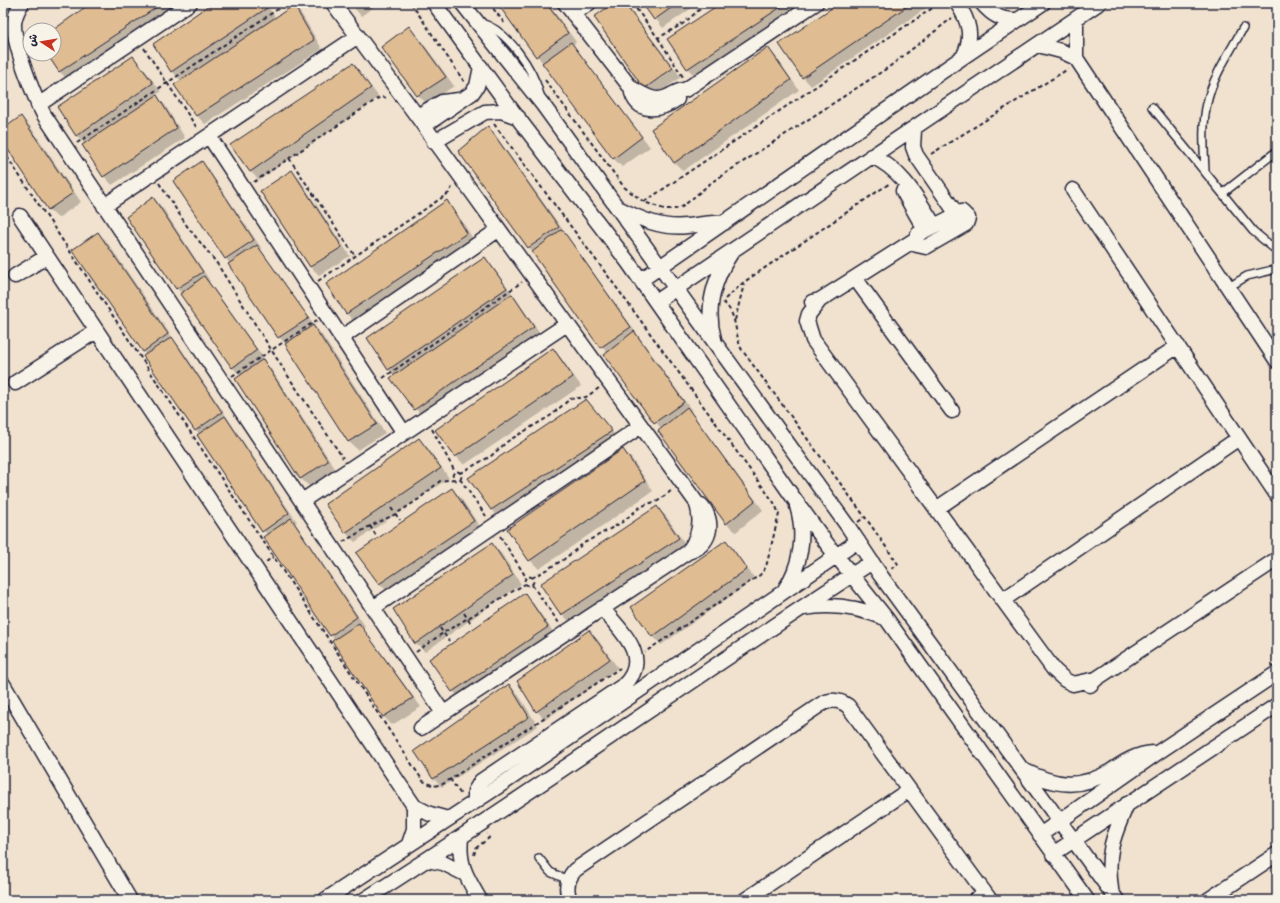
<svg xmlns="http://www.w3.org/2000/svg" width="1280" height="903" viewBox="0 0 1280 903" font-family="'Comic Neue','Playpen Sans Arabic',sans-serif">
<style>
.shadow{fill:#0003}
.building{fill:#dfbc91;stroke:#22223b}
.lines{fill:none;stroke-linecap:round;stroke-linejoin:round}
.lane-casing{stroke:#22223b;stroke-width:10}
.street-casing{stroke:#22223b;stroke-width:17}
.path{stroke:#22223b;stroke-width:2;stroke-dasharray:4 3;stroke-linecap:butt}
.lane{stroke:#f7f3e8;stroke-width:7}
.street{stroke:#f7f3e8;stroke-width:14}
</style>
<rect width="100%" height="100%" fill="#f0e2ce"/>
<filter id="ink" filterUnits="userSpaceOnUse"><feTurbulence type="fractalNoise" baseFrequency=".025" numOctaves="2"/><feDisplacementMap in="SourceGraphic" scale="8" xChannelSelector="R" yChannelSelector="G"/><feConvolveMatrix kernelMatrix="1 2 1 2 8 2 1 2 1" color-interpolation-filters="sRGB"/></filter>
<g filter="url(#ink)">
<path class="shadow" d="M3 3H12L3 9Z
M93 3H182L68 80 59 71 48 54H54Z
M213 3H265L276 18 294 6 302 15 322 49 205 124 196 115 181 81 172 71 154 44Z
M350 3H380L361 16Z
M498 3H548L576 42 573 45 650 147 622 167 614 159Z
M614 3H624L629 8 681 77 653 97 645 88Z
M643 3H699L663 28Z
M723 3H809L697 78 688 69 668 39Z
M841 3H921L925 9 811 86 803 77Z
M409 28 418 36 454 86 427 104 418 95Z
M768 48 776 57 799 90 683 171 674 162Z
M133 57 142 66 161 92 156 95 165 105 185 138 112 185 104 176 85 144 76 135Z
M353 64 379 97 259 180 251 172 232 145Z
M21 117 30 126 81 202 58 218 49 210 3 140V130Z
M488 127 496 136 692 411 691 412 763 510 736 532 727 524 660 432 662 430 606 355 607 353 459 152Z
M202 163 210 172 262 249 261 250 316 328 322 335 385 433 358 450 349 442 286 344 279 337 174 181Z
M292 171 300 180 350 256 319 275 311 267 262 192Z
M153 198 162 207 210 281 209 282 265 360 263 361 271 369 336 470 310 487 301 479 236 379 241 376 232 367 177 288Z
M447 201 455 210 475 242 355 323 347 314 327 284Z
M98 233 107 242 174 340 180 347 297 522 295 523 365 626 363 628 421 707 392 725 383 716 267 535 143 351Z
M484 259 493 267 542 336 424 419 392 379 395 376 389 370 368 339Z
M553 349 561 358 581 386 464 465 456 456Z
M586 400 619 440 501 519 492 510 470 478Z
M419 439 428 448 449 478 355 542 346 533 327 504Z
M623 450 632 459 653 491 539 569 530 560Z
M452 489 461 498 482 530 388 592 380 584 358 553Z
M657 508 666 516 687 547 571 623 562 614Z
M726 541 734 550 755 579 661 645 653 636Z
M492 545 501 553 521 584 425 652 416 644 394 610Z
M525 594 533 603 556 636 462 700 453 691Z
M589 631 598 640 618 668 545 720 537 711Z
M509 685 518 694 538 726 442 787 434 779 415 751Z"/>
<path class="building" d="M91 3H163L59 72 47 54H54L53 30Z
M212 3H263L267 8 171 72 153 44Z
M497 3H546L568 33 536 57Z
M613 3H624L673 68 644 89 594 17Z
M642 3H678L654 20Z
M721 3H787L687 69 667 39Z
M839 3H912L802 78 779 44Z
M294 5 314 40 196 116 174 85Z
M409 26 446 77 417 96 381 47Z
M571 42 642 137 613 159 542 63Z
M768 47 791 80 674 163 651 129Z
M133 56 153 83 76 136 57 107Z
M353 63 371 88 250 172 230 145Z
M157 95 177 128 103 177 82 145Z
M21 116 73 193 48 210 3 142V129Z
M488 126 559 227 528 248 458 151Z
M202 161 254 240 225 259 173 181Z
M292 170 342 247 310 267 260 191Z
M153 197 203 272 176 289 126 217Z
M447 200 467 233 346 314 326 284Z
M562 229 631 327 600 348 532 252Z
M98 232 168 334 143 352 72 250Z
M257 245 309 318 278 338 228 264Z
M485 257 507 288 388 370 367 338Z
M204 276 257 350 232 368 180 294Z
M512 294 534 327 414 410 390 378Z
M313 325 377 424 348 442 285 344Z
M634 331 684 402 654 423 604 355Z
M172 337 222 412 195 431 143 356Z
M553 348 573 377 455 457 435 430Z
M263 359 328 461 300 479 235 379Z
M586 399 612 431 491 510 468 478Z
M687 407 755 501 726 524 658 431Z
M225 416 289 513 262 532 197 435Z
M419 438 441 468 345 533 325 504Z
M623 449 645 481 529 561 507 529Z
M452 488 474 521 379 584 356 553Z
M657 506 679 538 561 615 540 584Z
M291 518 357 617 330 636 263 537Z
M726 540 747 569 652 637 631 607Z
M492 543 513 575 415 644 393 609Z
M525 593 548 627 452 692 429 659Z
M359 623 413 698 383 717 332 641Z
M589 630 610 659 536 712 517 681Z
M509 684 529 717 433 779 414 751Z"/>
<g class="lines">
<g class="lane-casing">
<path id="lane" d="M481 23C508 30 533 69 540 95
M1152 107 1253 231 1277 251
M1205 171C1204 148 1202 125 1207 103 1213 76 1230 52 1243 28
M1223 193 1277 151
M1229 287 1247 276 1277 269
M539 858 550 872 568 880"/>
</g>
<g class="street-casing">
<path id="street" d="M22 3C18 9 15 16 14 23 13 43 34 97 44 115L443 713
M333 3 417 116 696 502C703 520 700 536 688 552
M434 3 514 113 628 262 795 500 827 544 886 618 1087 900
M462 3 543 105 849 528 881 576 1117 900
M565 3 631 88C635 115 660 111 677 99
M957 3C969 21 974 37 963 57
M982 3C992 15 1002 21 1017 20
M573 14 589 3
M1076 19V58L1277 361
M1038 45 1061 51 1076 58
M631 88C643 94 653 103 667 97 674 94 678 90 685 90L816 3
M38 105 190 3
M417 116 442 102 459 100
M424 126 472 93 477 86 481 67
M914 130 913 147 916 155 956 213
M209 136 404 433
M434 142 485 112 501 111 518 117
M871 156C902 169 917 198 934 225
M1073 190 1277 495
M903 191 925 230
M104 206 358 36
M618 208C640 219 662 229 687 226 700 225 711 222 724 223
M962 212 968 218 966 224 926 247 917 245 916 239 918 234Z
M20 216 414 806V829L409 844
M15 276 46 257
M855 278 952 411
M641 280 963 57 1043 3
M820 300 809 314 807 321 813 340 1054 670 1065 680 1073 684 1096 679
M656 302 1099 3
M812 302 820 300 916 239
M341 338 498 230
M714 339C705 308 714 279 731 253
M15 383 96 331
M302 501 567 324
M936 509 1178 346
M784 591C801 566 806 535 797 506
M1003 600 1239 438
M373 608 641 426
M804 608C832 603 858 607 885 618
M3 684 130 900
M1090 685 1096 679 1277 559
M421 728 688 552C710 546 716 522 701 505
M1023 770C1055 786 1079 790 1111 771 1124 762 1137 754 1153 753
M475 802V791L481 781 624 685C653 658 620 630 602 608
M414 806 430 814 448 819
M1040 835 1157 753 1277 673
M461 838C458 865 467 878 480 900
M1053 854 1277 705
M427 860 443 863 465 874
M1111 889C1106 852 1113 837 1127 804
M325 900 505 782 858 541
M364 900C536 791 701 672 872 562
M570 900C565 889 567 879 575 870L820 705C830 699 838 699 848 706L990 900
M745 900 909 790
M975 900 985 893
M1208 900 1277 854"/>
</g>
<path class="path" d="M411 3 465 83
M489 3 505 24
M632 3 658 38 684 23 707 3
M658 38 683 77
M144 48 197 128
M3 53 6 63 3 80
M545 80 624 187 644 202 664 209H675L682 207 712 182 889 67 952 18
M494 124 608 276 775 504 779 514 766 567 760 575 645 652
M77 143 287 3
M3 151 423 781 434 786 443 784 620 668
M931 154 1068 69
M289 158 355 256
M254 182 380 97 387 98
M159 183 187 226 216 262 284 370 343 458
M644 202 940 3
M318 281 449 193 452 187
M725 299 744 282 890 183
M723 302C738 314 734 335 742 350L865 517
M735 320 744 284
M232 376 317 320
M383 378 522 282
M432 429 455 472
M452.5 476a4.5 4.5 0 1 1 9 0a4.5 4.5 0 1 1-9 0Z
M460 473 491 456 508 441 550 416 570 399 586 397 599 388
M460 479 486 516
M391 508 400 520
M858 522 865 517 898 564 890 570
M370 526 377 537
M500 536 526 577
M343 542 370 526 396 514 419 499 440 481 454 479
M266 562 273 557
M524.5 581a4.5 4.5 0 1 1 9 0a4.5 4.5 0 1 1-9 0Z
M532 578 563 560 584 543 621 523 639 508 647 504 658 501 672 490
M532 585 559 623
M464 613 472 625
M440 628 449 641
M416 652 443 633 525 584
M450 779 462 796
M474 855 476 848 489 838 487 834
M1273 871 1277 876"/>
<use href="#lane" class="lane"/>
<use href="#street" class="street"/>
</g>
</g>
<rect width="1280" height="903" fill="none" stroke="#f7f3e8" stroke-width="16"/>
<rect x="8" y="8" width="1264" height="887" fill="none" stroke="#22223b" stroke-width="1.5" filter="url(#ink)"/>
<g transform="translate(42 42) rotate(282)"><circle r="19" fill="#f7f3e8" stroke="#a29fa3"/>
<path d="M0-3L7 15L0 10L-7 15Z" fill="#c8321e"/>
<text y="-6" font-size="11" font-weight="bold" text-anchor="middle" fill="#22223b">ش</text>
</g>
</svg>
